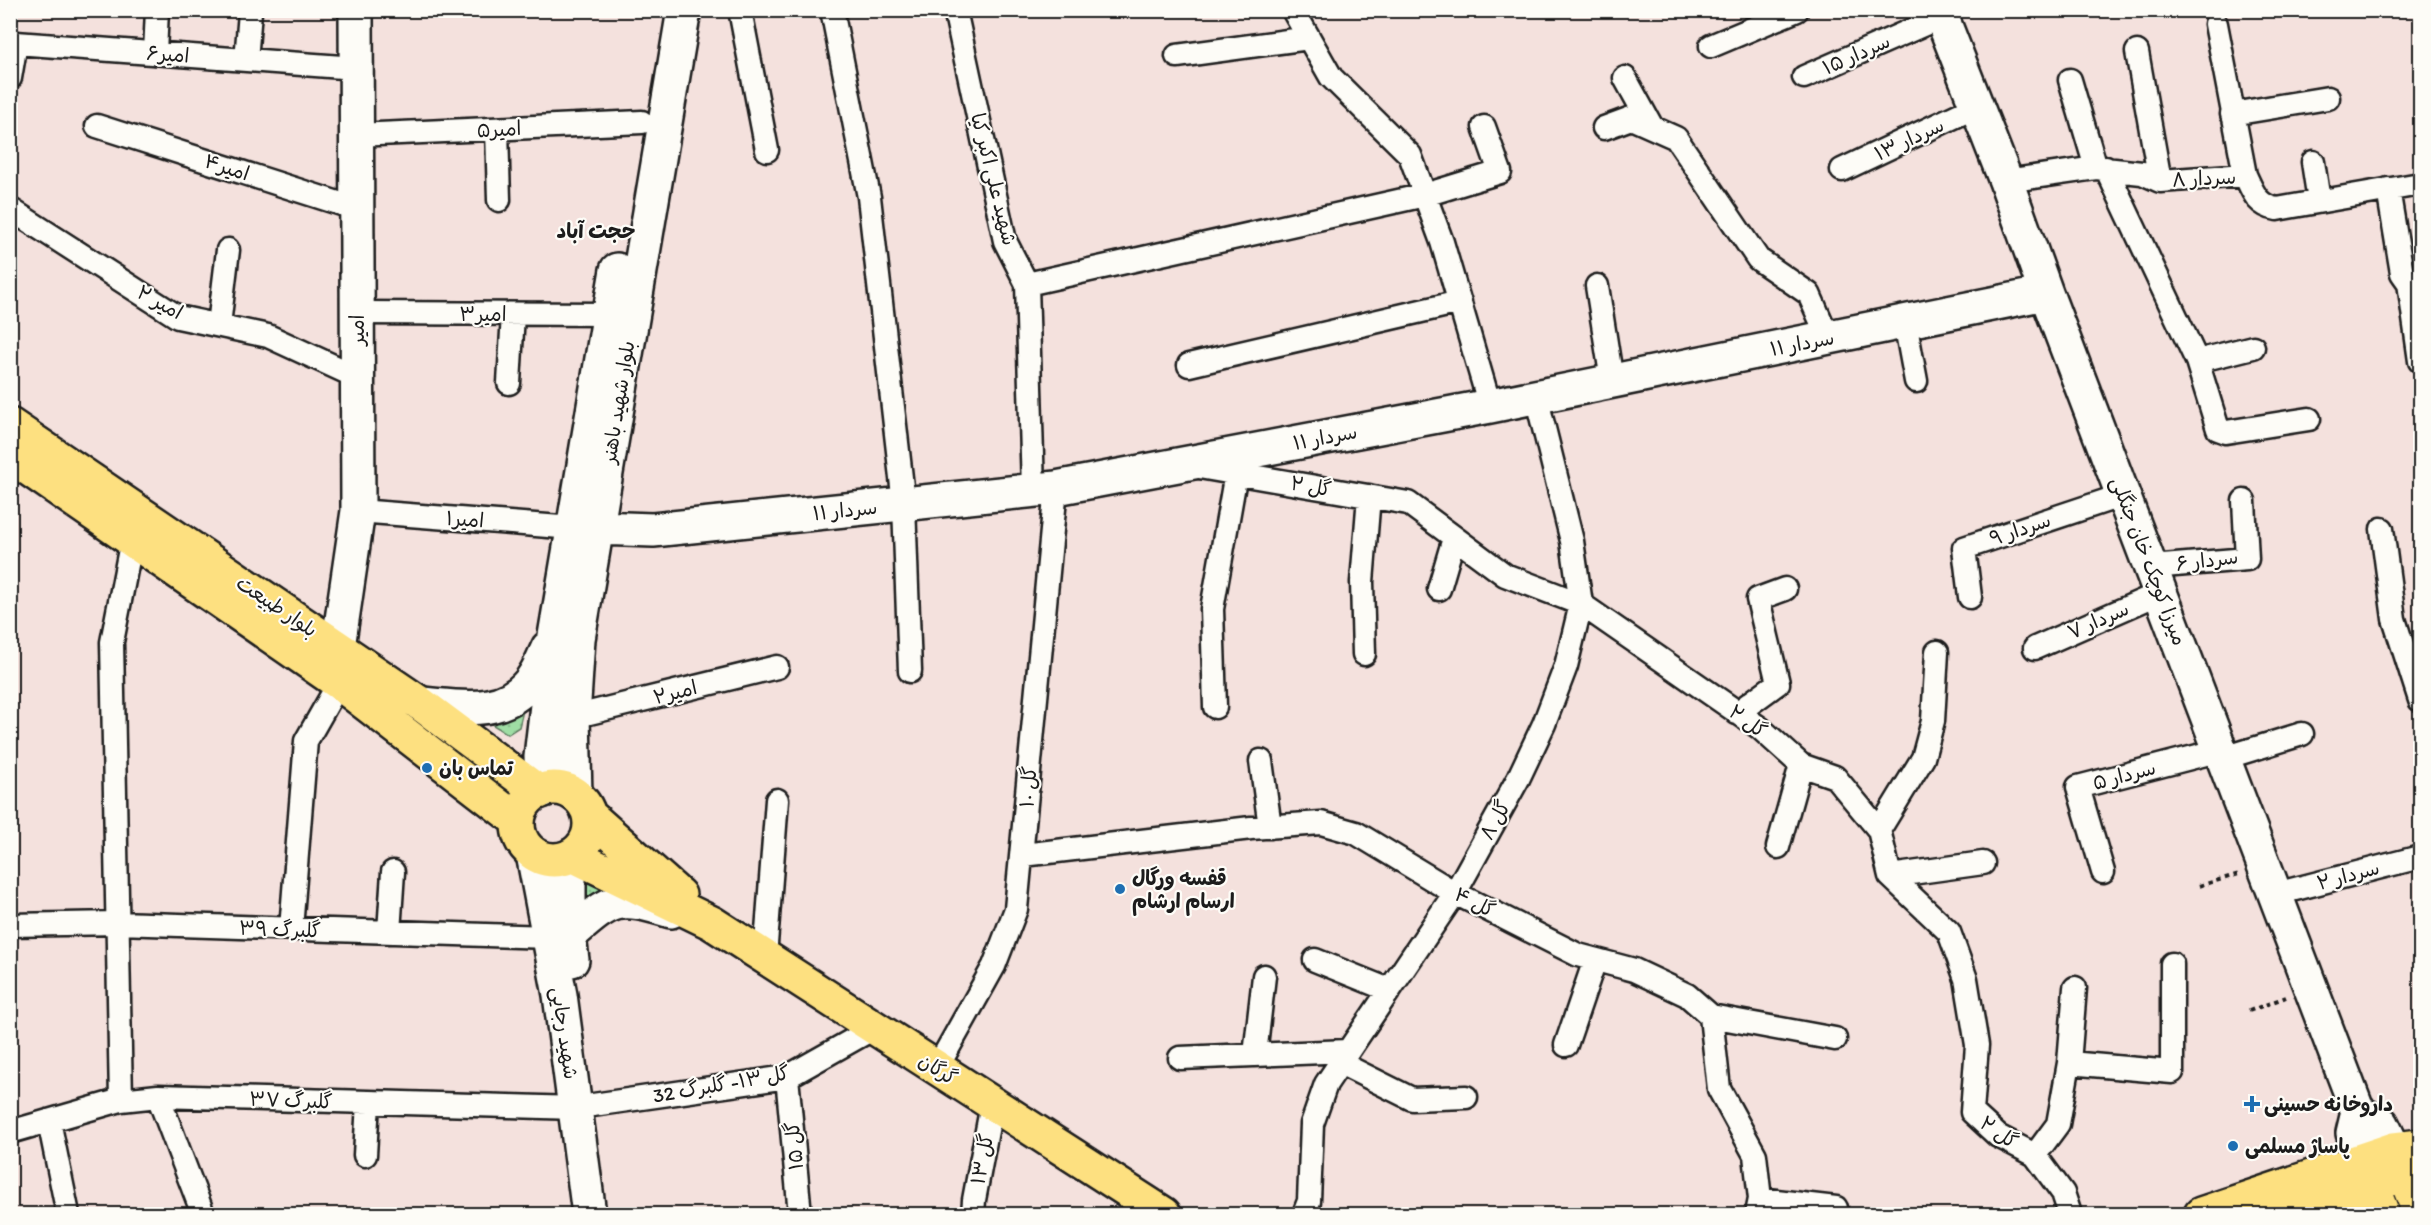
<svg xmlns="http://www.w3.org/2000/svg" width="2431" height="1225" viewBox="0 0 2431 1225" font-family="Itim,'Playpen Sans Arabic',sans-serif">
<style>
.grass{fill:url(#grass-dots);stroke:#5e7c60;stroke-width:1.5}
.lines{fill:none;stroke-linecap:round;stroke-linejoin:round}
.street-casing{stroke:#1c1c1c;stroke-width:27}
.secondary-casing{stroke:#1c1c1c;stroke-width:38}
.primary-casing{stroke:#1c1c1c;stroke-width:38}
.path{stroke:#1c1c1c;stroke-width:4;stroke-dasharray:4.5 4.5;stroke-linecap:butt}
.street{stroke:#fdfcf7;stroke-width:22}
.secondary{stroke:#fdfcf7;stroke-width:33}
.primary{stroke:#fde080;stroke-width:33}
.poi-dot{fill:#1f6fb2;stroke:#fdfcf7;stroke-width:2}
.labels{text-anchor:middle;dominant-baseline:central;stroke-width:4.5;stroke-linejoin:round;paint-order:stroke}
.street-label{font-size:20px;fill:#1c1c1c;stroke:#fdfcf7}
.poi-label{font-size:20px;font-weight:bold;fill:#1c1c1c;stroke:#fdfcf7;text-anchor:start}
.neighbourhood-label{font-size:21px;font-weight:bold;fill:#1c1c1c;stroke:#fdfcf7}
</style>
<defs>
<pattern id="grass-dots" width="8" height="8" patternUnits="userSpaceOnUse" patternTransform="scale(1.5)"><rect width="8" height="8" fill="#9fdda4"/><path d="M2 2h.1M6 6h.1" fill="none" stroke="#88bd8d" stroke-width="1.8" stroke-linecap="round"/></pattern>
</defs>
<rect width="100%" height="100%" fill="#f4e1dd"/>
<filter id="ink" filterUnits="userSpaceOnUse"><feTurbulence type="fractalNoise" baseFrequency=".0167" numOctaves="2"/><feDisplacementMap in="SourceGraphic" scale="12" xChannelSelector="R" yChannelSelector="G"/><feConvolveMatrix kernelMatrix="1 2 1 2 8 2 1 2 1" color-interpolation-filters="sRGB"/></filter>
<g filter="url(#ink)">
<path class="grass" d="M526 698 519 727 508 734 485 720Z
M575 872 612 893 582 912Z"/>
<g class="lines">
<g class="street-casing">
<path id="street" d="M740 10 767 150
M832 10 869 197 904 504 910 671
M955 10 1005 241 1027 284 1033 490
M1293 10 1331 77 1410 155 1442 242 1490 406
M2216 24 2245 175
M1711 46 1797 10
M2137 52 2160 181
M155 53 157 10
M1177 56 1309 38
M246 60 250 12
M1804 77 1941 17
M10 78 16 43 356 68
M1625 78 1652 127
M2070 80 2096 168
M2232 114 2328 98
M97 126 357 209
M1604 128 1631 118 1676 138 1758 259 1809 294 1828 337
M497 129 499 200
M356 135 642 122
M2313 162 2319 201
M2106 168 2197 361 2218 429 2226 432 2309 419
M1842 170 1975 107
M2006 181 2096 168 2142 173 2160 181 2245 175C2253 192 2257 206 2277 209L2420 184
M2388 189 2402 273 2409 283 2420 289
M10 209 178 317 268 336 357 377
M2409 283 2420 361
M1027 284 1425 195 1500 172 1484 127
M1597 286 1612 381
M357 313 610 314
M1905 322 1916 381
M219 325 228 250
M2197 361 2253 347
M1189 365 1460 302
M509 383 513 314
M1199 467 1408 503 1505 575 1581 604 1760 728 1801 765 1835 777 1879 830 1890 876 1949 932 1966 979 1977 1045 1972 1112 1998 1136 2035 1155 2063 1193 2070 1214
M358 511 573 528
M2382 529 2394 619 2420 700
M2151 567 2247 559 2244 501
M1439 589 1454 538
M1970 597 1964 548 2123 495
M2035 648 2160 593
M1364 654 1362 582 1369 496
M1215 707 1212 609 1236 473
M1737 713 1778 683 1758 599 1785 589
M573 717 777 667
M2224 758 2302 734
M1261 761 1270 827
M1879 830 1923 758 1933 721 1937 652
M1778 847 1801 765
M1023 855 1251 828 1321 823 1356 833 1455 893 1578 955 1634 970 1687 995 1711 1016 1719 1089 1755 1155 1760 1199 1757 1214
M2103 872 2078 787 2221 750
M1890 876 1983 863
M2276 894 2420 857
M10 925 118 923 550 937
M291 929 306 741 339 683
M389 932 393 872
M765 957 777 800
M1315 960 1389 990
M1711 1016 1835 1039
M1566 1045 1595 960
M1255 1055 1264 976
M1180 1058 1348 1051
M1340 1063 1412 1099 1466 1097
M2069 1063 2172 1072V964
M937 1068 994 966 1016 909 1056 488
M787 1077 800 1214
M158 1096 203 1214
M121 1100 112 642 132 539
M593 1105 787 1077 874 1028
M49 1121 68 1214
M10 1132 121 1100 158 1096 576 1108
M365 1155 368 1102
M2035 1155 2058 1124 2069 1063 2075 988
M1760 1199 1836 1208
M973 1214 974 1200 992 1104
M1304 1214 1309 1201 1312 1124 1326 1084 1455 893 1518 779 1544 724 1566 666 1581 604 1572 541 1536 396"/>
</g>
<g class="secondary-casing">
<path id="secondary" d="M1939 10 2006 181 2046 293 2358 1112 2353 1133 2361 1160
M597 528 653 530 1056 488 1490 406 2046 293
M338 647 358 511 356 10
M421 704C460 707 501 717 530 682 538 672 543 659 548 648
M544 790 541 757 555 636 617 270
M575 795 573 717 578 639 684 10
M533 854 560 995 589 1214
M569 857V936L572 960
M569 936C612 899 615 894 671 911
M2358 1112 2382 1124 2394 1149"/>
</g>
<g class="primary-casing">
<path id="primary" d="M10 425 421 704 539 792
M10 456 339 683 518 821
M518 824a36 36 0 1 1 72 0a36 36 0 1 1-72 0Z
M589 815 679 895
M572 855 712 923 1164 1214
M2396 1154 2420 1214
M2364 1167 2383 1214
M2201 1214 2394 1149 2420 1146
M2285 1214 2372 1186 2420 1167"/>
</g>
<path class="path" d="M2199 886 2239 874
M2249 1011 2286 997"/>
<use href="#street" class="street"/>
<use href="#secondary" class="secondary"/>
<use href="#primary" class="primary"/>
</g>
</g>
<g class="poi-dot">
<circle cx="427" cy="768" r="6"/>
<circle cx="1120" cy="889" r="6"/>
<path d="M2249 1095h6v6h6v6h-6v6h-6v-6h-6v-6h6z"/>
<circle cx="2233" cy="1146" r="6"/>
</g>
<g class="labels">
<g class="street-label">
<text transform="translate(168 54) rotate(4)">امیر۶</text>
<text transform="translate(1856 54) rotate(-24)">سردار ۱۵</text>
<text transform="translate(499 129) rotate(-3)">امیر۵</text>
<text transform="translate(1909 139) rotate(-25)">سردار ۱۳</text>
<text transform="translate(227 167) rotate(18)">امیر۴</text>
<text transform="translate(2204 178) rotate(-3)">سردار ۸</text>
<text transform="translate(994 179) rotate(76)">شهید علی اکبر کیا</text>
<text transform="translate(160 302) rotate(29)">امیر ۲</text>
<text x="483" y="314">امیر۳</text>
<text transform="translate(357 330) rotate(-90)">امیر</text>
<text transform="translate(1802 343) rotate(-11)">سردار ۱۱</text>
<text transform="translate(618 402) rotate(-81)">بلوار شهید باهنر</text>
<text transform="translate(1325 437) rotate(-11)">سردار ۱۱</text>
<text transform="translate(1311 486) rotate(10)">گل ۲</text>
<text transform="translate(845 510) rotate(-6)">سردار ۱۱</text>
<text transform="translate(465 519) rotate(4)">امیر۱</text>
<text transform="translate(2020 529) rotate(-19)">سردار ۹</text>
<text transform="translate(2207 560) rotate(-7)">سردار ۶</text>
<text transform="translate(2149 561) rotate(69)">میرزا کوچک خان جنگلی</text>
<text transform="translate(277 606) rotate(34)">بلوار طبیعت</text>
<text transform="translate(2098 620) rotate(-24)">سردار ۷</text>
<text transform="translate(675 692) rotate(-14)">امیر۲</text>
<text transform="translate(1748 721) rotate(36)">گل ۲</text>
<text transform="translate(2124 775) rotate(-15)">سردار ۵</text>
<text transform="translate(1028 787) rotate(-85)">گل ۱۰</text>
<text transform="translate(1495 820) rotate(-61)">گل ۸</text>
<text transform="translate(2348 875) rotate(-15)">سردار ۲</text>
<text transform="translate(1475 902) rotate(27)">گل ۴</text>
<text transform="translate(280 929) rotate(2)">گلبرگ ۳۹</text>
<text transform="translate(565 1033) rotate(82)">شهید رجایی</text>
<text transform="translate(938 1069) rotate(33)">گرگان</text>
<text transform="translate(721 1084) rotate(-10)">گل ۱۳- گلبرگ 32</text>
<text transform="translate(291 1100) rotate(2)">گلبرگ ۳۷</text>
<text transform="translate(1999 1132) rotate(35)">گل ۲</text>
<text transform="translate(794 1146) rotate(-95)">گل ۱۵</text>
<text transform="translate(982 1159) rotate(-79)">گل ۱۳</text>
</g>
<g class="poi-label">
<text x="439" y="768">تماس بان</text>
<text x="1132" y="878">قفسه ورگال<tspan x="1132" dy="23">ارسام ارشام</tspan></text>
<text x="2264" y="1104">داروخانه حسینی</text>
<text x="2245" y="1146">پاساژ مسلمی</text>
</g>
<g class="neighbourhood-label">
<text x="596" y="230">حجت آباد</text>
</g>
</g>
<rect width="2431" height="1225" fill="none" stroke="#fdfcf7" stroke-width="36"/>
<rect x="18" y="18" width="2395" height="1189" fill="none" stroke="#1c1c1c" stroke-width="2" filter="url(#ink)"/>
</svg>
